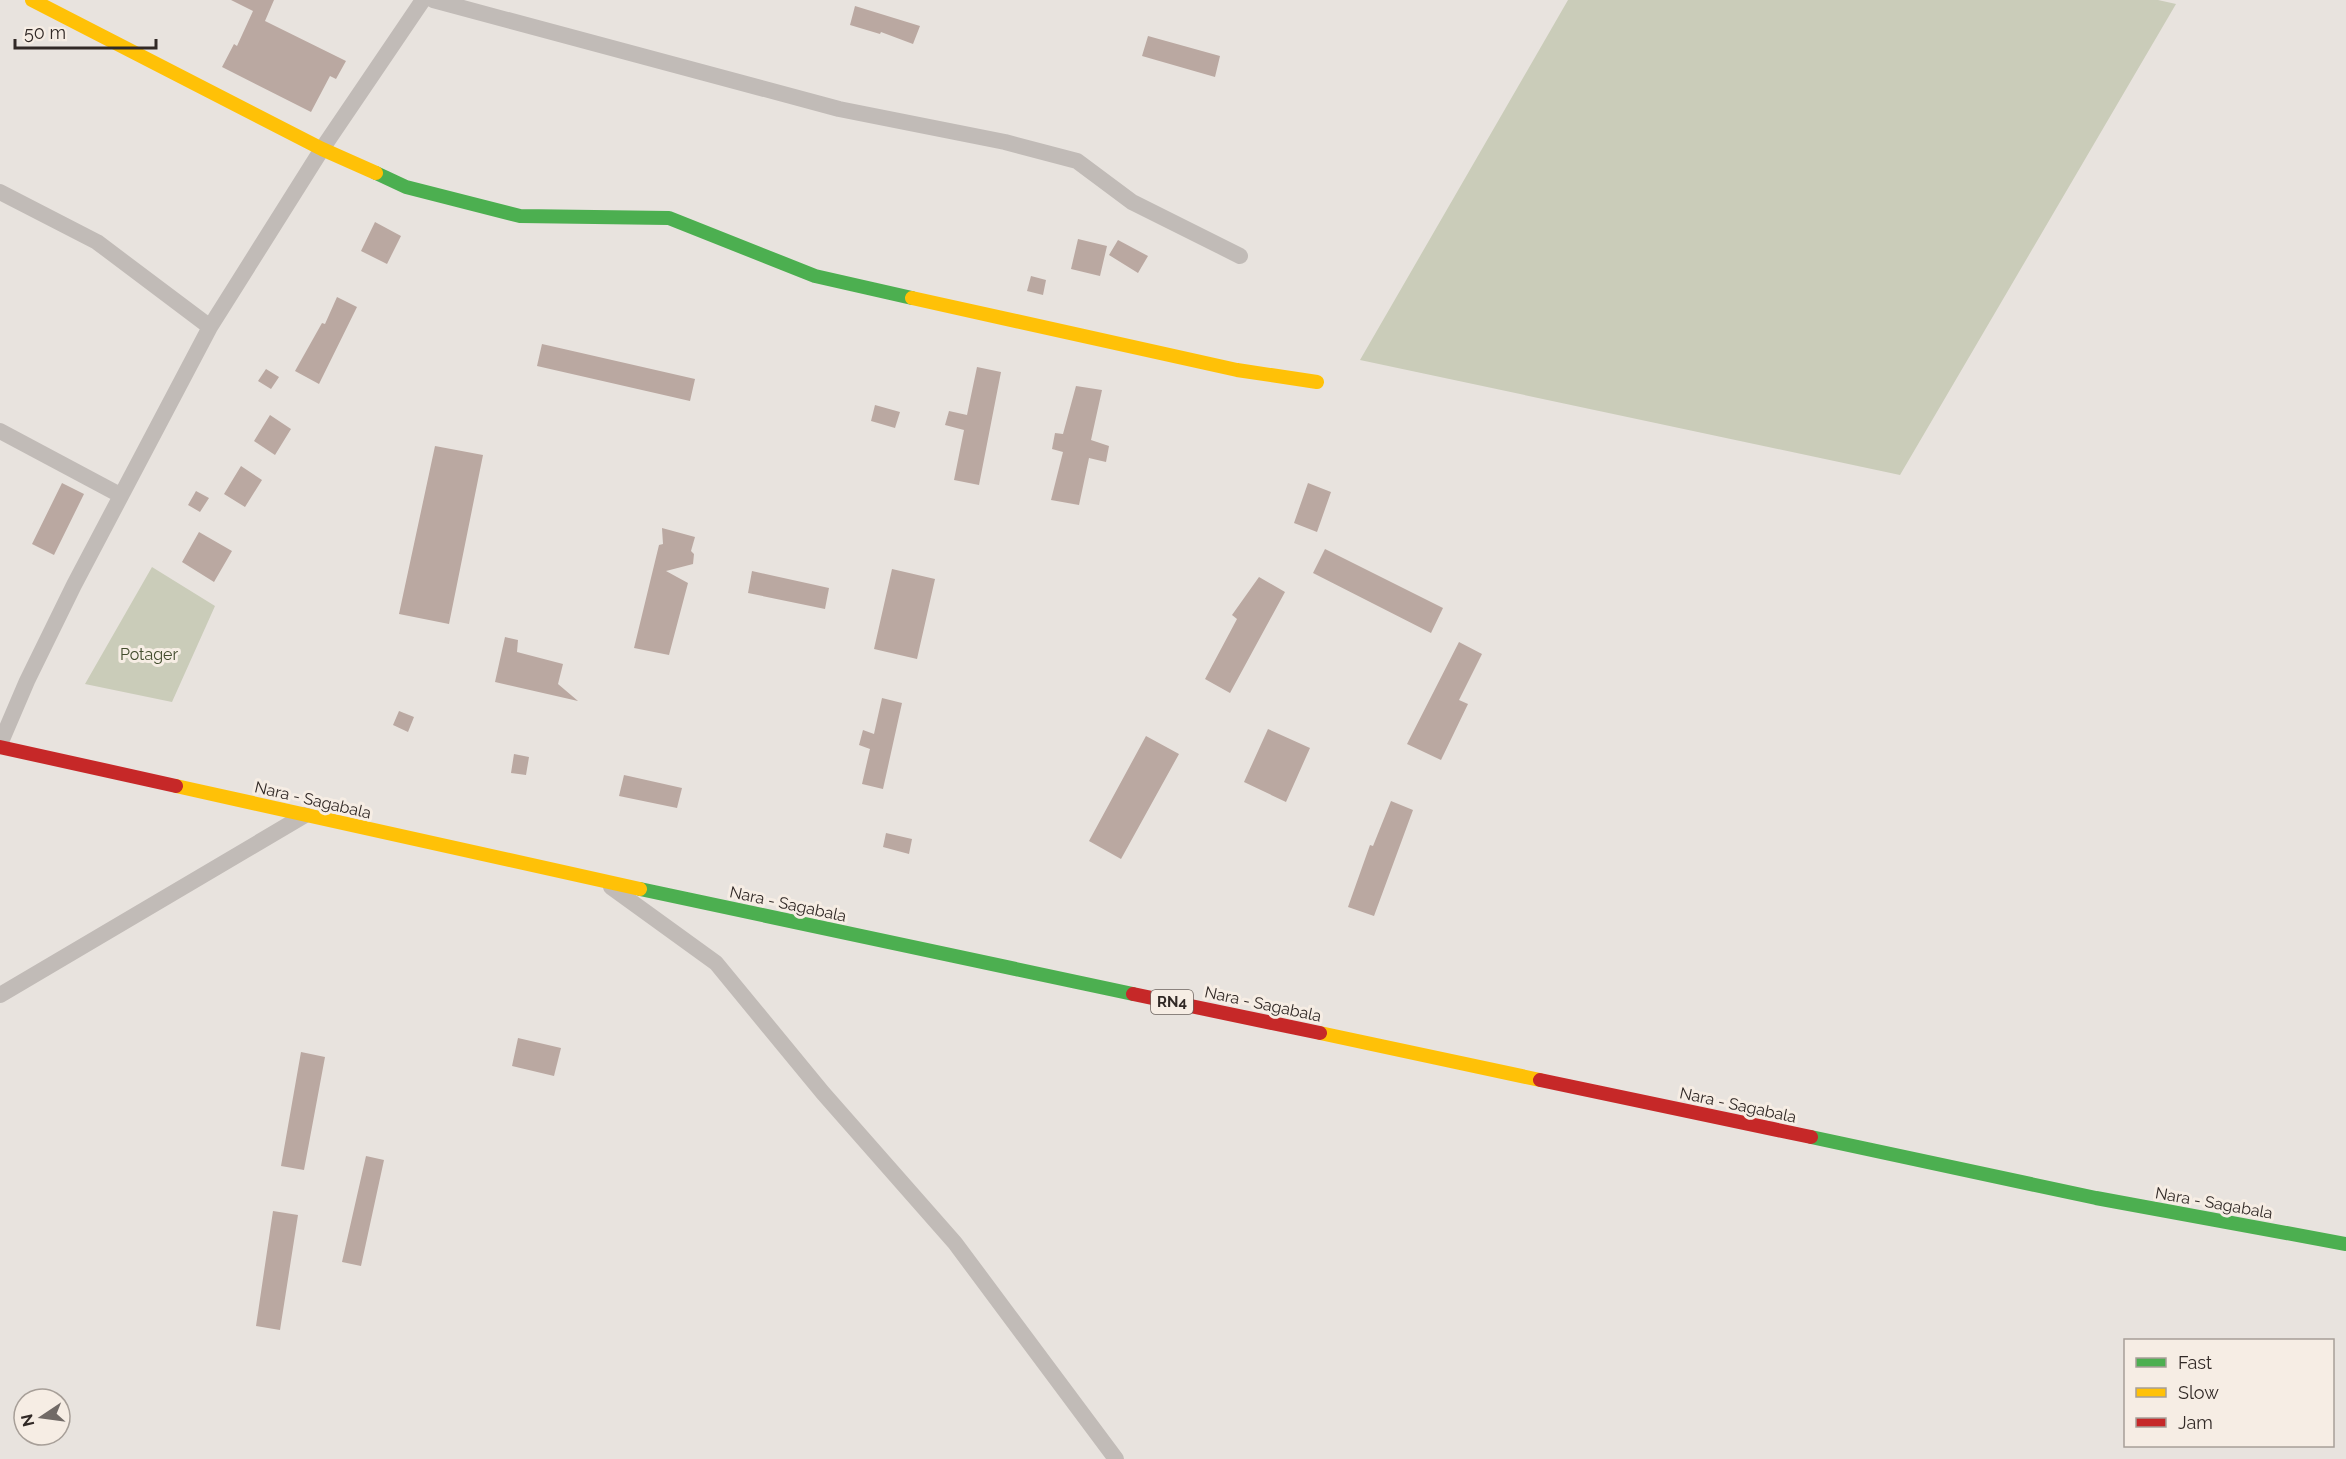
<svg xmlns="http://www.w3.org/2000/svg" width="2346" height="1459" viewBox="0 0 2346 1459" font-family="Raleway,sans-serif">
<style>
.green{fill:#caccb9}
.building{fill:#baa8a1}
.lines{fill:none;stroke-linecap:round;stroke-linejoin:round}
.street{stroke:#c1bbb7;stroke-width:16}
.fast{stroke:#4caf50;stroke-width:14}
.slow{stroke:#ffc107;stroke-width:14}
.jam{stroke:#c62828;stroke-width:14}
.labels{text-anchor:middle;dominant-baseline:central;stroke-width:6;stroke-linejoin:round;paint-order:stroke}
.shield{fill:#f6ede4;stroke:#6c645f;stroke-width:1.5}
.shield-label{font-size:15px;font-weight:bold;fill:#312926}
.park-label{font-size:16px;fill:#424c2d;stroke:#f6ede4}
.street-label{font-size:16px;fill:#312926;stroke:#f6ede4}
</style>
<rect width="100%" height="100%" fill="#e8e3de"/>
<path class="green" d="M1568 0H2158L2176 4 1900 475 1360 360Z
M152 567 215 606 172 702 85 684Z"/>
<path class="building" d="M231 0H274L265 21 346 61 336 79 330 76 311 112 222 67 234 44 237 46 253 11Z
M855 6 920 26 913 44 881 32 880 34 850 25Z
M1148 36 1220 56 1215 77 1142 56Z
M375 222 401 236 387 264 361 251Z
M1078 239 1107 246 1100 276 1071 269Z
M1118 240 1148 256 1138 273 1109 255Z
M1031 276 1046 280 1043 295 1027 291Z
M337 297 357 307 319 384 295 371 322 323 325 324Z
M542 344 695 379 690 401 537 366Z
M977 367 1001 372 979 485 954 480 964 430 945 425 949 411 967 415Z
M266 369 279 377 271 389 258 381Z
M1076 386 1102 390 1091 440 1109 446 1106 462 1089 458 1079 505 1051 500 1063 452 1052 449 1055 433 1063 434Z
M875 405 900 412 895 428 871 421Z
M270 415 291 429 275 455 254 441Z
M435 446 483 455 449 624 399 614Z
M241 466 262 480 245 507 224 494Z
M62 483 84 494 54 555 32 544Z
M1308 483 1331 492 1317 532 1294 523Z
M196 491 209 498 200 512 188 505Z
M662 528 695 537 691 551 694 554 693 564 666 571 688 583 669 655 634 648 659 545 663 544Z
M199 532 232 551 214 582 182 562Z
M1325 549 1443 608 1431 633 1313 573Z
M892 569 935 579 917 659 874 649Z
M752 571 829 588 825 609 748 593Z
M1259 577 1285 592 1230 693 1205 679 1237 619 1232 615Z
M505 637 518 640 517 652 563 664 558 684 578 701 495 682Z
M1459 642 1482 654 1459 700 1468 704 1441 760 1407 744Z
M882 698 902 703 883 789 862 784 870 749 859 745 863 730 874 734Z
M399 711 414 717 408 732 393 725Z
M1268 729 1310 748 1286 802 1244 782Z
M1146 736 1179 754 1121 859 1089 841Z
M514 754 529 757 526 775 511 773Z
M624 775 682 788 677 808 619 796Z
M1391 801 1413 810 1374 916 1348 907 1370 845 1373 846Z
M886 833 912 839 909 854 883 847Z
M518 1038 561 1048 554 1076 512 1066Z
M301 1052 325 1057 304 1170 281 1166Z
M366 1156 384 1160 361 1266 342 1262Z
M273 1211 298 1215 280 1330 256 1326Z"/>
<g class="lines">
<path class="street" d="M433 0 839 109 1005 142 1077 161 1132 202 1240 256
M0 192 97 242 210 327
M0 431 120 495
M0 744 27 681 74 585 210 327 322 149 423 0
M611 887 716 963 823 1093 955 1243 1116 1459
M0 995 305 815"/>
<path class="fast" d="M376 173 406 187 520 216 669 218 815 276 912 298
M640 889 1133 994
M1811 1137 2096 1198 2346 1244"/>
<path class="slow" d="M32 0 322 149 376 173
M912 298 1237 370 1317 382
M176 786 640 889
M1320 1033 1540 1080"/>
<path class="jam" d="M0 747 176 786
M1133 994 1320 1033
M1540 1080 1811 1137"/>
</g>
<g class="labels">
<rect class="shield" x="1151" y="990" width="42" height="24" rx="4.5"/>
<g class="shield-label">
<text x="1172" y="1002">RN4</text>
</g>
<g class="park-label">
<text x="149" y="654">Potager</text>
</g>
<g class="street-label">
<text transform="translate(313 800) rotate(13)">Nara - Sagabala</text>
<text transform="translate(788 904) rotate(12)">Nara - Sagabala</text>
<text transform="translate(1263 1004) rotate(12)">Nara - Sagabala</text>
<text transform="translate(1738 1105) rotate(12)">Nara - Sagabala</text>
<text transform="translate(2214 1203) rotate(10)">Nara - Sagabala</text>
</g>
</g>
<rect x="2124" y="1339" width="210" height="108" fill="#f6ede4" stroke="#a79f98" stroke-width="1.5"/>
<rect x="2136" y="1358" width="30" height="9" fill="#4caf50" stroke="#a79f98" stroke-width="1.5"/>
<text x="2178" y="1369" font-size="18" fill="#312926">Fast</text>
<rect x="2136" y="1388" width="30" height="9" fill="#ffc107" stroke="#a79f98" stroke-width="1.5"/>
<text x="2178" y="1399" font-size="18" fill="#312926">Slow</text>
<rect x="2136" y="1418" width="30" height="9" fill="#c62828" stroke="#a79f98" stroke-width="1.5"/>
<text x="2178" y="1429" font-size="18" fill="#312926">Jam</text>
<g transform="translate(42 1417) rotate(257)"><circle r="28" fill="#f6ede4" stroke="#a79f98" stroke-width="1.5"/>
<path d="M0-4.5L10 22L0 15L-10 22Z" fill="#716a66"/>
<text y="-9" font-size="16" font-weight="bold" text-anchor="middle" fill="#312926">N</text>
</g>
<path d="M15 39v9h141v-9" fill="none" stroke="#312926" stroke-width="3"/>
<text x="24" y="39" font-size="18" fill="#312926" stroke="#f6ede4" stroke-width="4.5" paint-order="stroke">50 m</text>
</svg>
